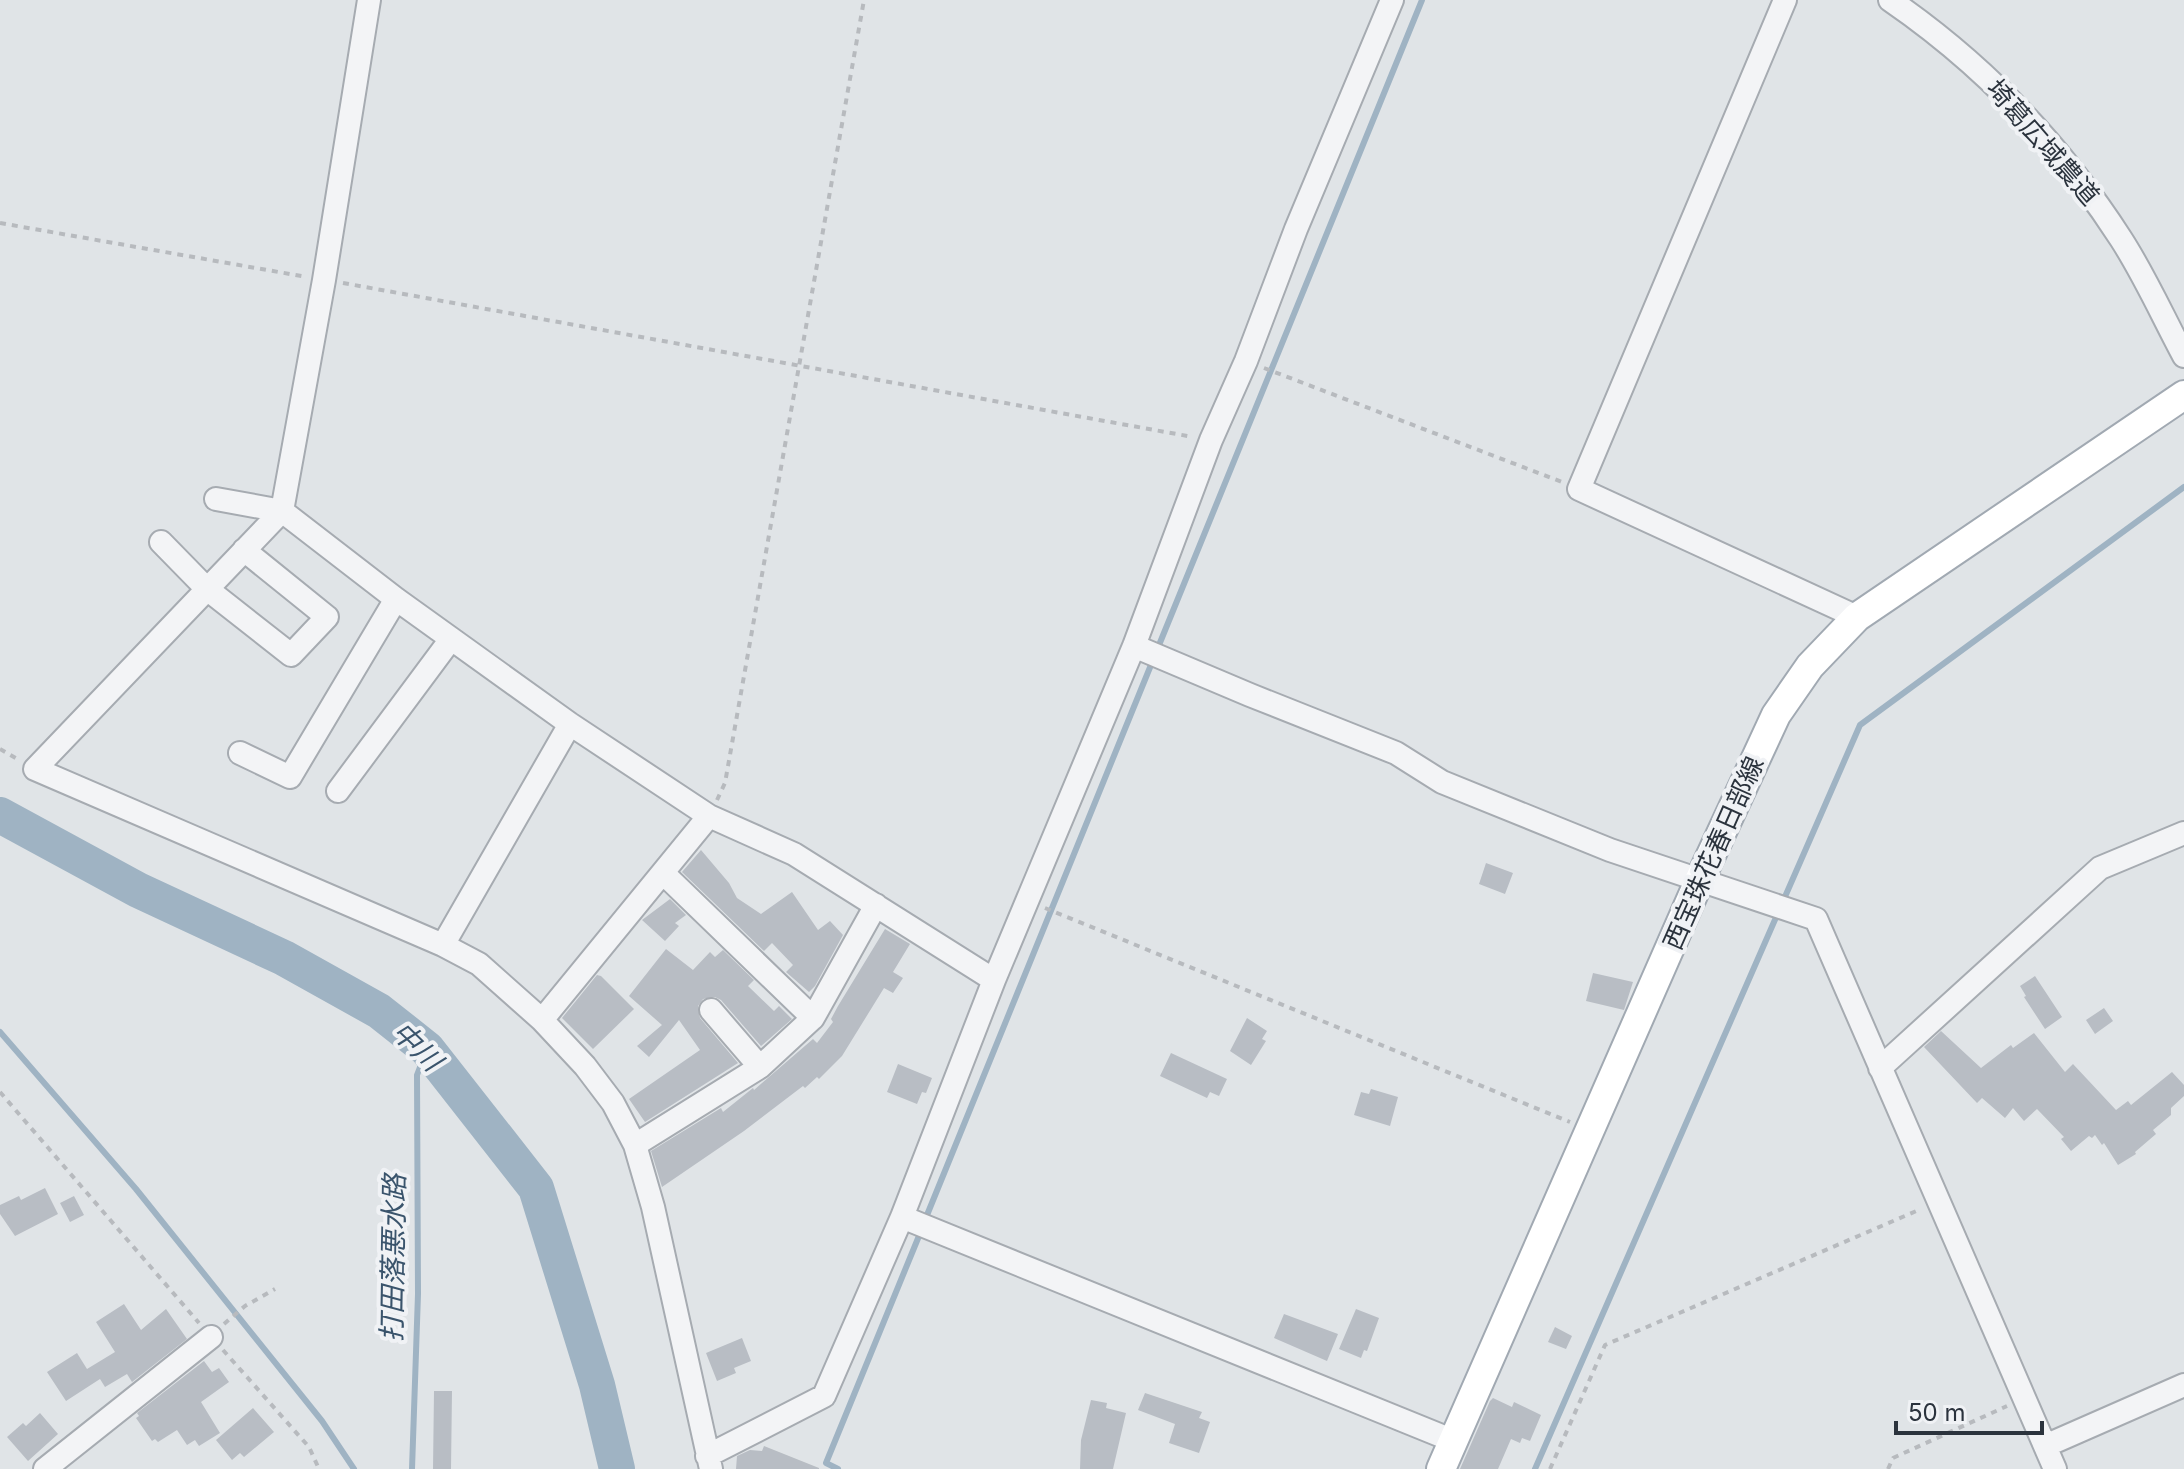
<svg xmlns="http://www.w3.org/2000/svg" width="2184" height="1469" viewBox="0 0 2184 1469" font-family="Inter,'Noto Sans JP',sans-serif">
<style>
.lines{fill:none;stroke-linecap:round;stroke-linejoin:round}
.stream{stroke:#9fb3c3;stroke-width:6}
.river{stroke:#9fb3c3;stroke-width:36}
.building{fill:#b8bdc4}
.minor-casing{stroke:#a6abb1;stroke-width:26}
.major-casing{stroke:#a1a9b2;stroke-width:32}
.path{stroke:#b7babe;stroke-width:4;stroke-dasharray:6 6;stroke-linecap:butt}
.minor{stroke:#f3f4f6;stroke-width:22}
.major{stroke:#fff;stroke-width:28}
.labels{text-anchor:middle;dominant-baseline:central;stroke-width:8;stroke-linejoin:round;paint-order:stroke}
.street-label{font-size:26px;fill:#2b333d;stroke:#f0f2f5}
.water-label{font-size:28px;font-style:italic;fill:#3a546c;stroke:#f0f2f5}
</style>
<rect width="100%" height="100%" fill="#e0e4e7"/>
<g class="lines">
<path class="stream" d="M1157 650 1422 0
M0 1032 136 1189 322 1421 354 1469
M925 1220 1153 660
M412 1469 418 1294 417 1075 427 1049
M838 1469 826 1463 921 1231
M1535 1469 1860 725 2184 487"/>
<path class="river" d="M0 815 138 890 284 958 379 1011 427 1049 536 1188 597 1385 617 1469"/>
</g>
<path class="building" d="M701 850 729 883 737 898 761 914 792 892 818 930 830 921 843 935 815 986 809 992 786 972 793 965 772 943 764 951 682 872Z
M1486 863 1513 873 1505 894 1479 884Z
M670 899 686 915 675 923 679 926 665 941 642 920Z
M885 929 910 944 893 972 903 978 893 993 884 988 842 1056 819 1079 817 1077 805 1088 803 1086 744 1131 662 1187 651 1151 721 1108 723 1112 753 1088 754 1090 813 1039 817 1043 833 1022 831 1019 838 1006Z
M666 949 693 970 710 952 715 957 723 950 754 980 748 986 774 1011 779 1006 792 1019 761 1046 721 1000 715 997 703 999 698 1006 700 1018 738 1063 645 1122 629 1099 700 1050 679 1020 649 1057 637 1046 662 1025 629 996Z
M1593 973 1633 982 1624 1010 1586 1001Z
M597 975 601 976 634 1009 593 1049 562 1018Z
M2035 976 2062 1017 2045 1029 2024 997 2026 996 2020 986Z
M2104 1008 2113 1021 2095 1034 2086 1020Z
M1247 1018 1267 1031 1262 1039 1266 1041 1251 1065 1230 1051Z
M1941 1031 1981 1068 2011 1045 2013 1048 2034 1033 2065 1072 2073 1064 2116 1110 2128 1101 2131 1105 2172 1072 2184 1085V1096L2171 1108V1115L2153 1130 2156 1134 2135 1152 2136 1154 2118 1165 2104 1143 2102 1145 2095 1135 2092 1138 2089 1136 2071 1151 2061 1139 2064 1137 2037 1109 2024 1121 2013 1108 2005 1118 1982 1098 1977 1103 1924 1047Z
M1171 1053 1227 1079 1219 1096 1210 1092 1207 1098 1160 1076Z
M898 1064 932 1078 926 1093 922 1092 917 1104 887 1092Z
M1371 1089 1398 1097 1390 1126 1354 1115 1361 1092 1369 1094Z
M45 1188 58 1214 15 1236 0 1214V1205L19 1196 21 1200Z
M74 1196 84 1215 70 1222 60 1203Z
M124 1304 141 1330 166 1309 187 1339 132 1382 127 1374 105 1387 100 1379 66 1401 47 1372 77 1353 87 1369 115 1352 96 1322Z
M1356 1309 1379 1318 1367 1351 1364 1350 1361 1358 1339 1349Z
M1284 1314 1338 1334 1327 1361 1274 1338Z
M1555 1327 1572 1336 1566 1349 1548 1342Z
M742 1338 751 1361 734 1368 736 1373 717 1381 706 1353Z
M204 1361 212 1372 219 1368 229 1382 201 1402 220 1433 199 1446 195 1440 187 1445 177 1430 158 1442 155 1439 152 1441 136 1418 139 1416 137 1413Z
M434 1391H452L451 1469H433Z
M1145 1393 1202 1412 1199 1418 1210 1422 1199 1453 1169 1443 1175 1424 1138 1410Z
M1493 1398 1512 1407 1514 1402 1541 1415 1530 1441 1522 1438 1520 1443 1511 1439 1498 1469H1460L1490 1401Z
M1091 1400 1107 1403 1106 1408 1126 1413 1113 1469H1080L1081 1440Z
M253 1408 274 1432 244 1457 240 1453 232 1460 216 1440Z
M40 1413 58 1434 28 1461 7 1437 23 1423 26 1426Z
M764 1446 819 1468V1469H736L737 1456 750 1450 762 1451Z"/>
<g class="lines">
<g class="minor-casing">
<path id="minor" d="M369 0 324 280 282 511 35 769 443 945 479 964 542 1020 585 1066 613 1103 635 1145 653 1207 711 1469
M1785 0 1579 489 1857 617
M1890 0C1983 64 2059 143 2121 239 2145 276 2163 317 2184 356
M216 499 282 511 396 599 570 724 709 816 794 854 994 980
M161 542 207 589 291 655 327 617 244 550
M1134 646 1250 695 1396 753 1442 782 1610 850 1816 919 2055 1469
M240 753 290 777 396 599
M338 791 451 639
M663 873 813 1018
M443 945 570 724
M711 1010 760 1067
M542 1020 709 816
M1880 1068 2100 868 2184 833
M635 1145 760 1067 813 1018 876 905
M902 1217 1454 1441
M2045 1446 2184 1385
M707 1456 824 1396 902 1217 994 980 1134 646 1211 440 1246 361 1296 229 1392 0
M45 1469 211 1337"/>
</g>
<g class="major-casing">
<path id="major" d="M1441 1469 1700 879 1776 715 1810 666 1857 617 2184 395"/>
</g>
<path class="path" d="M0 223 307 277
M343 283 1193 437
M1264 368 1562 482
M0 749 19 760
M717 800 725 783 864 0
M1045 908 1570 1122
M0 1092 199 1323
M224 1324 245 1306 275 1289
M223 1350 309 1447 319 1469
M1550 1469 1605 1345 1921 1209
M1888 1469 1893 1458 2007 1406"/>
<use href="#minor" class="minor"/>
<use href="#major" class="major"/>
</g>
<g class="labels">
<g class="street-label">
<text transform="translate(2043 142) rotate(49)">埼葛広域農道</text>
<text transform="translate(1713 853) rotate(-66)">西宝珠花春日部線</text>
</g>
<g class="water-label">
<text transform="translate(417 1046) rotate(44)">中川</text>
<text transform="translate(393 1258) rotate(-89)">打田落悪水路</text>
</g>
</g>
<path d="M1896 1421v12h146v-12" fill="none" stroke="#2b333d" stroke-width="4"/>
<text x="1908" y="1421" font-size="24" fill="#2b333d" stroke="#f0f2f5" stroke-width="6" paint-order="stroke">50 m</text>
</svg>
